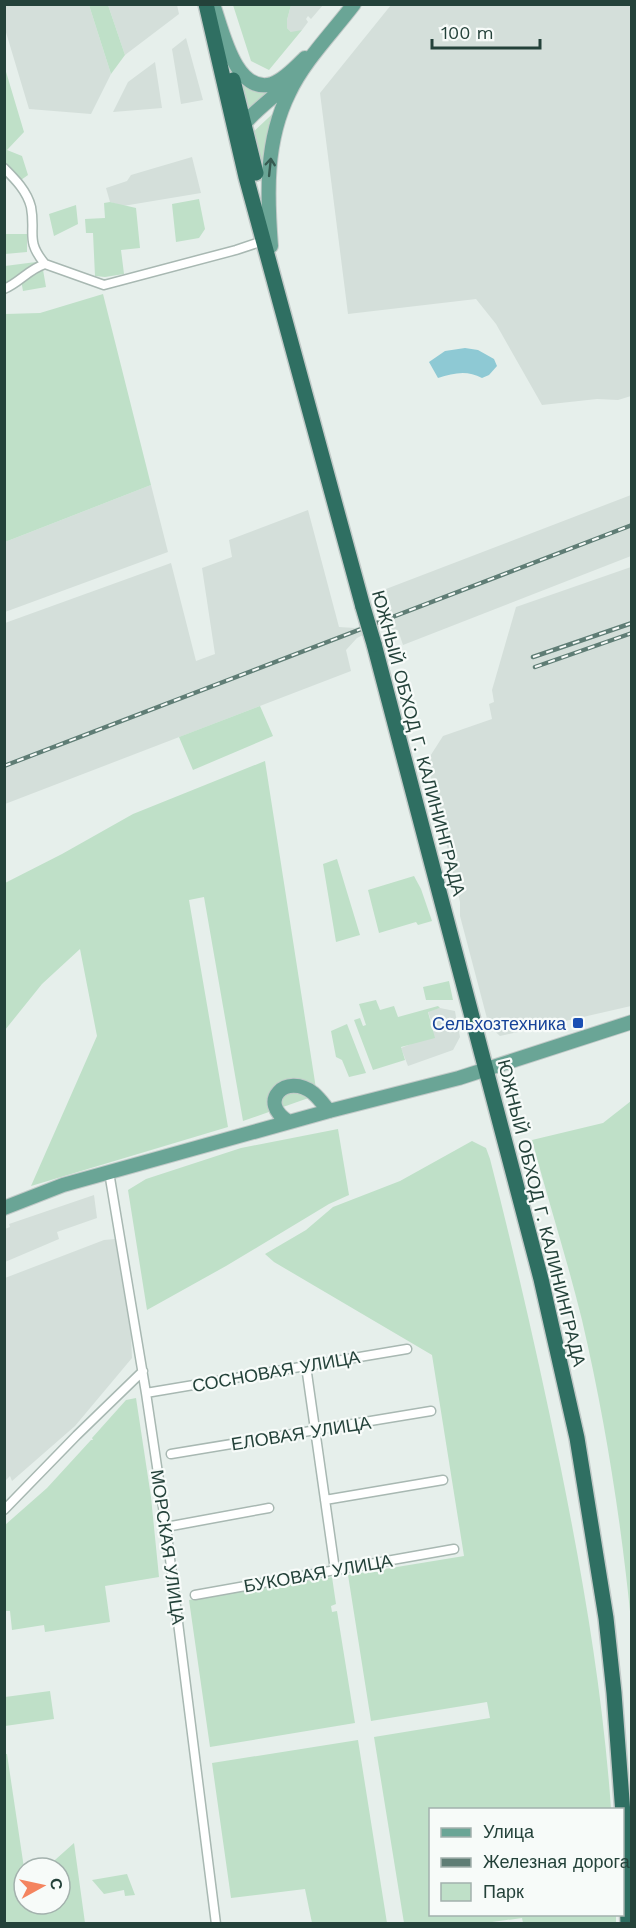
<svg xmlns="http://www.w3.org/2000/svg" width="636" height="1928" viewBox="0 0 636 1928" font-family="'Work Sans',sans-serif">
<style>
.built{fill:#d4dfda}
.green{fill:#bfe0c8}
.water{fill:#8ec9d4}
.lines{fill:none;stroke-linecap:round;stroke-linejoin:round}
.street-casing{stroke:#a8b8b2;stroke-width:11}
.primary-casing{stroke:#c2cac8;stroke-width:16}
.highway-casing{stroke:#c2cac8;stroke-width:18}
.street{stroke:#fff;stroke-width:8}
.primary{stroke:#6aa596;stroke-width:14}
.highway{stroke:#2f6f62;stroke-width:15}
.rail-casing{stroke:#5f7d75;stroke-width:4.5}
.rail{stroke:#f7fbf9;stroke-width:2;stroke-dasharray:7;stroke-linecap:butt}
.highway-bridge-casing{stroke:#c2cac8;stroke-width:18;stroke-linecap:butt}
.highway-bridge{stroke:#2f6f62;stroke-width:15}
.oneway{stroke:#365b51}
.transit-dot{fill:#1a4fb4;stroke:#f7fbf9;stroke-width:2}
.labels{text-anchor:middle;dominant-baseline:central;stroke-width:4.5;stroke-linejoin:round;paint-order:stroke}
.street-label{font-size:18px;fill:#24423a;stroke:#f7fbf9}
.transit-label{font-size:18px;fill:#164399;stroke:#f7fbf9;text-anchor:end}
</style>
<rect width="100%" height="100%" fill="#e6efeb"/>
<path class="built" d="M4 5H89L111 74 91 114 29 109 5 29Z
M108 5H177L179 14 125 55Z
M291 5H323L311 19 308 16 306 19 308 22 302 30 297 32H291L287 28V20Z
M391 5H631V396L618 400 597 399 542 405 496 324 476 299 348 314 320 93Z
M186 38 203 100 181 104 172 49Z
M155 62 162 108 113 112 128 82Z
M192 157 201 193 123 206 110 202 106 188 127 181 131 175Z
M151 485 168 552 5 612V542Z
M631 495V556L403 645 398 630 382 628 363 632V635L357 638 346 650 351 671 5 804V623L171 563 196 661 215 654 202 568 232 557 229 540 308 510 339 627 355 628 379 619 391 606 386 589Z
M631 567V1006L500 1036 489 1026 460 916V902L427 761 443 736 492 719 489 704 494 702 492 690 516 607Z
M440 1008 455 1011 457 1023 453 1024 454 1026H458L460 1037 453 1050 408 1066 401 1048 411 1044 434 1031 428 1011Z
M94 1195 97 1218 57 1232 59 1239 5 1262V1229L10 1227 9 1224Z
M115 1239 131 1335 132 1358 75 1426 12 1481 10 1476 5 1481V1278L104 1240Z"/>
<path class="green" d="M89 5H108L125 55 111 74Z
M233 5H291L287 20V28L291 32 302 30 269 70 251 61Z
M4 65 24 132 7 150 22 156 28 175 21 180 5 163Z
M236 75 283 85 246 116Z
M283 104 265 200 250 135Z
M199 199 205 229 199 238 176 242 172 204Z
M110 202 136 208 140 248 121 250 124 274 105 277 95 276 93 233H86L85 219 105 218 104 203Z
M76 205 78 224 54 236 49 214Z
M5 234H27V252L5 254Z
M36 262 42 264 46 287 23 291 21 280 5 286V266Z
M103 294 151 485 5 542V314L40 313Z
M260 706 273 736 193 770 179 737Z
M265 761 317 1095 243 1121 204 897 189 900 228 1127 31 1186 97 1036 80 949 42 984 5 1030V883L62 854 133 814Z
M337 859 360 935 336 942 323 864Z
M414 876 421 889 432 921 418 925 416 922 379 933 368 890Z
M449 981 453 1000H426L423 987Z
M376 1000 380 1010 394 1006 398 1017 438 1006 440 1008 428 1012 435 1038 401 1047 405 1060 373 1070 354 1020 360 1018 363 1026 366 1025 359 1004Z
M347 1024 366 1073 349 1077 342 1060 336 1057 331 1031Z
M631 1101V1621C621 1520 605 1419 582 1320 567 1259 548 1200 532 1140L603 1123Z
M338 1129 349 1195 329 1204 226 1266 147 1310 128 1190 146 1179 241 1148Z
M472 1141 486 1148 490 1159C516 1260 539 1362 560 1464 583 1578 603 1693 611 1809L430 1810V1914L616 1915V1923H523L522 1918 485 1923H404L374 1737 490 1718 487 1702 371 1721 348 1575 464 1556 432 1355 274 1262 265 1254 306 1230 333 1207 400 1181Z
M136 1398 151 1497 159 1577 105 1586 110 1622 45 1632 44 1625 12 1630 10 1611H5V1525L47 1488 91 1440H93L92 1438 126 1400Z
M332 1577 336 1604 331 1606 332 1612 337 1611 355 1723 210 1747 189 1600Z
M50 1691 54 1719 5 1726V1697Z
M358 1740 387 1923H312L305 1889 231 1898 212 1763Z
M5 1754H7L24 1868V1904H60V1868H46L74 1843 85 1923H5Z
M127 1874 135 1895 125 1896 124 1890 104 1894 92 1880Z"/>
<path class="water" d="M465 348 478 350 494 359 497 366 489 375 482 378C467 370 454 373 438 378L429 362 445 351Z"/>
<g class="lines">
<g class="street-casing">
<path id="street" d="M4 168C15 179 27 191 31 207 36 234 25 240 45 264
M4 289C19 283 29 269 45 264L104 285 236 250 263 241
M109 1172 146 1393 166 1527 216 1924
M306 1366 335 1570
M146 1393 407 1349
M171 1454 431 1411
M325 1500 443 1480
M4 1510 77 1435 143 1371
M166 1527 269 1508
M195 1595 454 1549"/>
</g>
<g class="primary-casing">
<path id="primary" d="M213 4C222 29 235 95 272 84 284 80 296 67 305 58
M239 131C248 115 277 95 292 80
M271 246C267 195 265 141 289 93 304 61 332 33 354 4
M289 1122C256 1102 286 1072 313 1093 319 1098 324 1105 329 1111
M4 1208 63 1185 329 1111 459 1078 632 1022"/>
</g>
<g class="highway-casing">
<path id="highway" d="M206 4 246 177 363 607
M233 80 256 173
M374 644 541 1279 577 1438 606 1618 614 1693 625 1841 628 1924"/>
</g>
<use href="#street" class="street"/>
<use href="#primary" class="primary"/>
<use href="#highway" class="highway"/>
<g class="rail-casing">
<path id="rail" d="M533 657 632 623
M535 667 632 633
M4 766 632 525"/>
</g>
<use href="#rail" class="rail"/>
<g class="highway-bridge-casing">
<path id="highway-bridge" d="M363 607 374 644"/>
</g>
<use href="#highway-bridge" class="highway-bridge"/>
</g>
<defs><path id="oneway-shaft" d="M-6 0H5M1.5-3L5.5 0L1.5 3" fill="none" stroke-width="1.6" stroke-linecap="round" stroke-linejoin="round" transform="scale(1.5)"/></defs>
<use class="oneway" href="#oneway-shaft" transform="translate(270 167) rotate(-84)"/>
<rect class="transit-dot" x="572" y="1017" width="12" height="12" rx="3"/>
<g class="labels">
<g class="street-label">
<text transform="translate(419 743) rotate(75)">ЮЖНЫЙ ОБХОД Г. КАЛИНИНГРАДА</text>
<text transform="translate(542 1213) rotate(76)">ЮЖНЫЙ ОБХОД Г. КАЛИНИНГРАДА</text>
<text transform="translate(276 1371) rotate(-10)">СОСНОВАЯ УЛИЦА</text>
<text transform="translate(301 1433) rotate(-9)">ЕЛОВАЯ УЛИЦА</text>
<text transform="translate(168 1547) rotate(82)">МОРСКАЯ УЛИЦА</text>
<text transform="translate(318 1573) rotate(-10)">БУКОВАЯ УЛИЦА</text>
</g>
<g class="transit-label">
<text x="566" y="1023">Сельхозтехника</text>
</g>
</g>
<rect width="636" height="1928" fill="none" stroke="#24423a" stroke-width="12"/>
<rect x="429" y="1808" width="195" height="108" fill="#f7fbf9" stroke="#a3b1ad" stroke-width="1.5"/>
<rect x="441" y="1828" width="30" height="9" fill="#6aa596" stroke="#a3b1ad" stroke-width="1.5"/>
<text x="483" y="1838" font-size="18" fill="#24423a">Улица</text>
<rect x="441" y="1858" width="30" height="9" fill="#5f7d75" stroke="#a3b1ad" stroke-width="1.5"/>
<text x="483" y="1868" font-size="18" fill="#24423a">Железная дорога</text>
<rect x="441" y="1883" width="30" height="18" fill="#bfe0c8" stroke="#a3b1ad" stroke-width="1.5"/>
<text x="483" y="1898" font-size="18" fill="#24423a">Парк</text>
<g transform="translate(42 1886) rotate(82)"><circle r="28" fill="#f7fbf9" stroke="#a3b1ad" stroke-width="1.5"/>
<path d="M0-4.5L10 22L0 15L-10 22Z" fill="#f4845f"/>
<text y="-9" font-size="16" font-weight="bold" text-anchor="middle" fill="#24423a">С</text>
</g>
<path d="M432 39v9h108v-9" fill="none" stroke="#24423a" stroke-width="3"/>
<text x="441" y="39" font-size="18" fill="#24423a" stroke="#f7fbf9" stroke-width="4.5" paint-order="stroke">100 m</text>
</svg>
